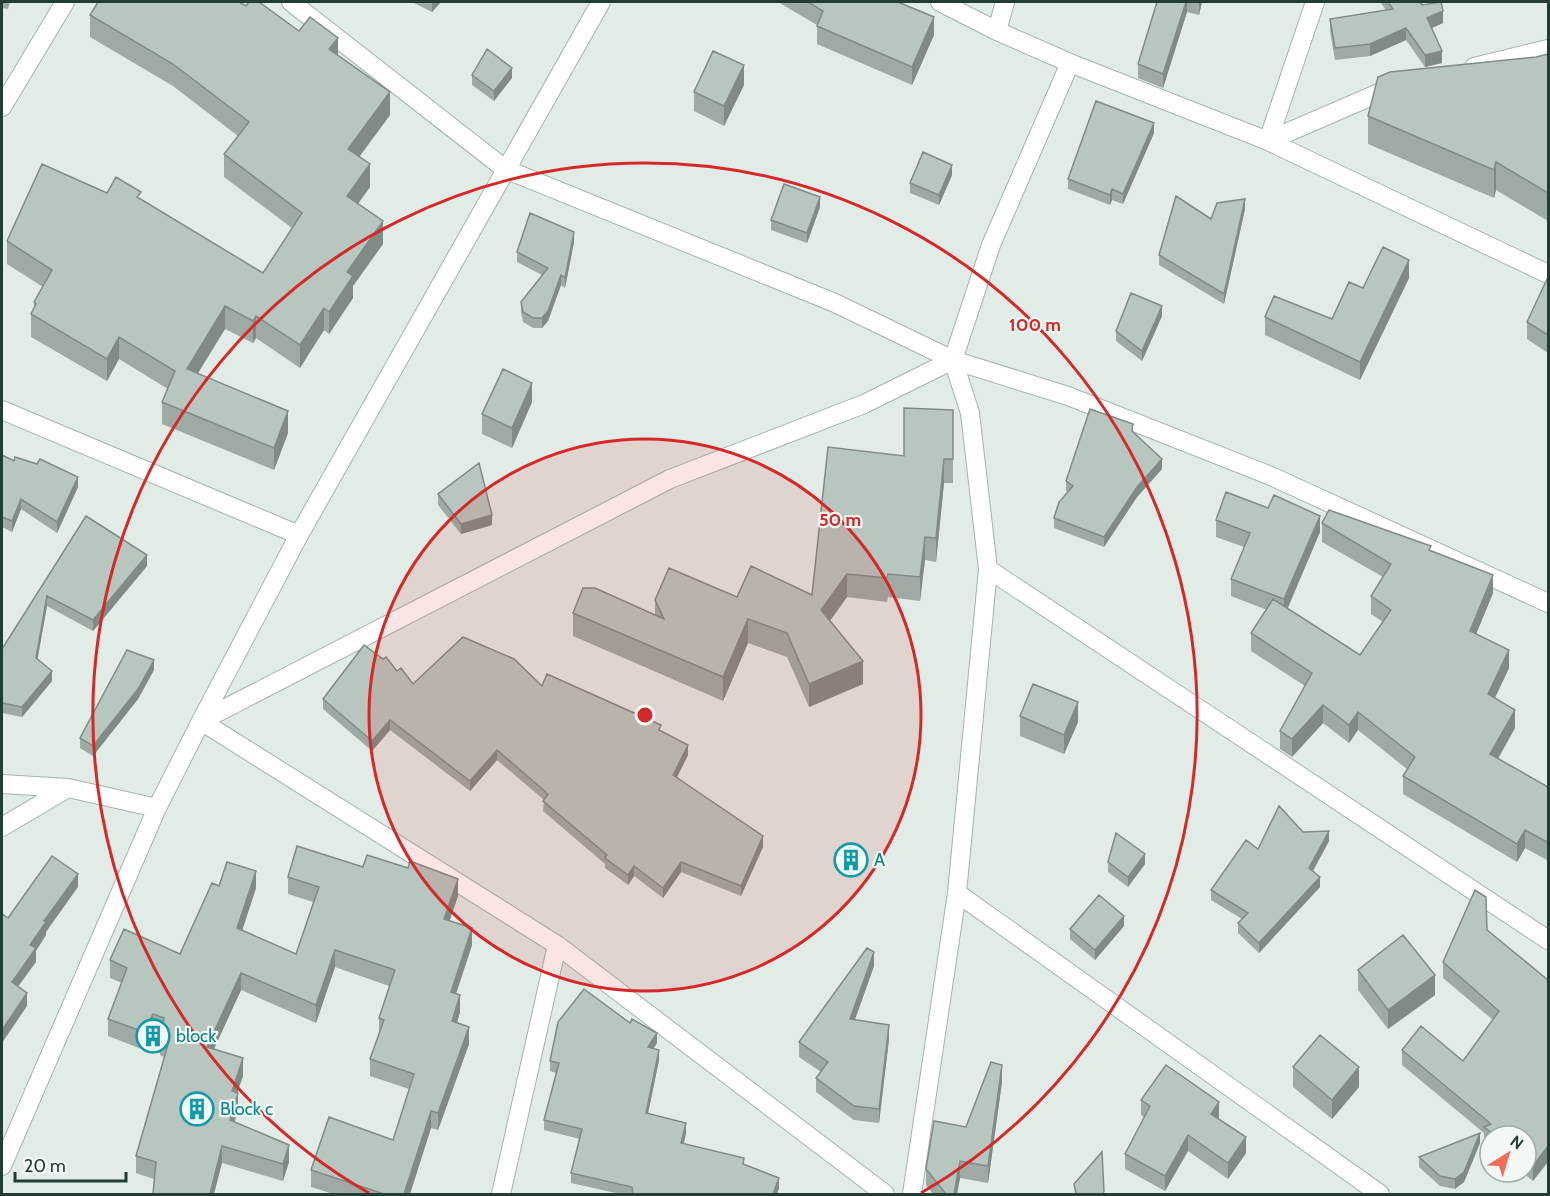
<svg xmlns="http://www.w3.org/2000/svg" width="1550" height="1196" viewBox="0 0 1550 1196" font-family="Cabin,sans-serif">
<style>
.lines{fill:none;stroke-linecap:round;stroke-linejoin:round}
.minor-casing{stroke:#a5b4ac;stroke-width:20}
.minor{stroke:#fff;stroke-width:18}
.wall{fill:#9daba4}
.shaded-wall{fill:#808b86}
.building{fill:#b7c7bf;stroke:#808b86;stroke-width:1.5}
.ring{fill:none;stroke:#d62828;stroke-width:3}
.labels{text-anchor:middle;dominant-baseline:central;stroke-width:4.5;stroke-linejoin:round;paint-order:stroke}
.culture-label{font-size:18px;fill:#0d838f;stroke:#f2f8f4;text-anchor:start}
.centre{fill:#d62828;stroke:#f2f8f4;stroke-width:3}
.ring-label{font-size:18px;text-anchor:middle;font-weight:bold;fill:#d62828;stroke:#f2f8f4;stroke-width:4.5;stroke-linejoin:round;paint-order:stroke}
</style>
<rect width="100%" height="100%" fill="#e2ece6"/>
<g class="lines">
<g class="minor-casing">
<path id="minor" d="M291 2 505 169 835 303 953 360
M940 2 997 31 1070 63 1268 141 1548 274
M997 31 1005 2
M1474 67 1548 49
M2 107 65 2
M1268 141 1395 86
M1268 141 1315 2
M2 410 299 535
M988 569 1548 940
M201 721 670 479 864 404 953 360 1068 396 1271 476 1548 603
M201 721 557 945 885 1194
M2 784 68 788 157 808
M2 827 68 788
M957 893 1380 1194
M2 1166 157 808 201 721 299 535 601 2
M501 1194 557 945
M912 1194 957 893 988 569 970 413 953 360 991 245 1070 63"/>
</g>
<use href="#minor" class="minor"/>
</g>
<path class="wall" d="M2 2H10L8 9 2 8Z
M412 2H441L432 12Z
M778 2H898L934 35 912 85 817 44V25Z
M1157 2H1202L1199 15 1187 12 1163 88 1138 78V64Z
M1380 2H1420L1422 5 1443 23 1432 28 1442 63 1425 67 1406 40 1370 56 1335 60 1330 31V19L1386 10Z
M246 6 299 31 338 55 390 115 359 157 370 187 358 204 383 244 353 286V298L329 334 324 330 300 368 256 338 253 343 225 329 198 373 288 433 274 470 162 424V402L168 389 119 359 107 381 31 337V314L34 308V302L43 287 7 264V241L107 193 141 200 263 273 292 228 224 177V154L238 136 173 86 90 37V15Z
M1548 54V221L1496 190 1494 198 1368 144V116L1536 57Z
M472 75 512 78 494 101 472 85Z
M744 85 724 126 694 111V92Z
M1154 133 1123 204 1112 200 1110 205 1068 189V179Z
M952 175 939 205 910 193V183Z
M820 207 807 243 771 230V220Z
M1245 209 1224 304 1159 265V255L1211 219Z
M574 242 565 288 561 285 548 321 542 328H533L523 322 521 312V302L542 275 517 262V252Z
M1409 278 1360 380 1265 335V317L1332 319 1363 288Z
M1548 278V353L1527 339V322Z
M1162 316 1142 361 1116 341V331Z
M532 402 512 448 482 434V414Z
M953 410V483H944L936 562 925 560 920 601 888 597 887 602 847 597 830 621 863 684 809 707 787 657 748 643 723 701 573 636V613L655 615V600L812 595 904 456Z
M1133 432 1162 469 1137 497 1104 547 1054 528V518L1068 493 1066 491V481Z
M2 455 78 487 57 533 21 509 12 532 2 527Z
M438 494 492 525 461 534 438 505Z
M86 516 147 566 93 631 47 606 37 659 52 681 22 717 2 713V649Z
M1216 520 1320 532 1288 608 1360 655 1383 622 1371 614V596L1383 577 1322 542V523L1431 551 1493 593 1476 634 1509 668 1495 698 1515 728 1498 759 1548 787 1547 860 1525 848 1517 862 1403 794V776L1407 769 1358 730 1349 743 1323 723 1292 757 1280 749V731L1305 686 1251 651V633L1267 610 1231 596V579L1244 547 1216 537Z
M154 670 138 699 93 756 80 748V738Z
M397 671 413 684 542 686 661 731 688 755 677 777 763 847 741 896 681 872 663 898 634 876 628 885 605 868V864L543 811 544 800 497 760 470 791 390 730 372 751 323 709V699Z
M1020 716 1078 722 1064 754 1020 736Z
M1303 832 1329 841 1313 871 1320 887 1259 953 1238 933V923L1242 919 1211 900V890L1258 849Z
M1108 862 1145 864 1128 887 1108 872Z
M363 867 458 896 450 920 472 945 456 993 460 1012 457 1023 469 1044 438 1130 431 1128 410 1194H333L311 1187V1170L393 1140 409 1089 370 1076V1059L379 1034V1018L389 986 335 967 316 1023 241 990 214 1049 243 1076 237 1092 238 1110 234 1122 289 1162 283 1181 222 1163 154 1179 136 1173V1156L164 1057 160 1055V1034L153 1032 144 1050 108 1036V1019L122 983 110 978V960L180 954 219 886 256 888 242 931 296 954 313 902 288 894V877Z
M1124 926 1095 960 1070 939V929Z
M1487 930 1548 980 1533 1181 1522 1172H1526V1136H1490V1147L1484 1142V1133L1402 1065V1050L1463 1061 1493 1020 1443 978V962Z
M874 966 855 1020 889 1039 879 1123 854 1120 816 1092V1078L821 1072 799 1057V1042Z
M1358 970 1435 995 1388 1029 1358 990Z
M657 1043 653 1049 659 1060 648 1113 686 1133 684 1144 744 1164 779 1188 777 1194H620L571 1183V1173L580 1139 544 1130V1120L556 1073 550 1071V1061Z
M1293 1067 1359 1087 1332 1119 1293 1087Z
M1002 1082 988 1183 960 1178 957 1194H933L926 1185V1169L966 1127Z
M1141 1100 1219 1118 1218 1119 1246 1153 1228 1179 1188 1151 1165 1191 1125 1169V1154L1144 1117 1141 1115Z
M1480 1143 1464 1182 1455 1189 1440 1186 1419 1167V1157Z"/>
<path class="shaded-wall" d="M432 2H441L432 12Z
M1186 2H1187V12L1163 88V74Z
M1199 2H1202L1199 15Z
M1443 11V23L1427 30V18Z
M934 17V35L912 85V67Z
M1406 28V40L1370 56V44Z
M338 38V60L329 49Z
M1442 51V63L1425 67V55Z
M744 65V85L724 126V106Z
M512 68V78L494 101V91Z
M390 92V115L348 172V149Z
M1154 123V133L1123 204V194Z
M1496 162V190L1494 198V170Z
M370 164V187L347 219V196Z
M952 165V175L939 205V195Z
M1112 189V200L1110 205V195Z
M820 197V207L807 243V233Z
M1245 199V209L1224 304V294Z
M383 221V244L353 286V298L329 334V312L347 272Z
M574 232V242L565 288V278Z
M1409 260V278L1360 380V362Z
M561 275V285L548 321 542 328V318Z
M225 306V329L187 391V369Z
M1162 306V316L1142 361V351Z
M324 308V330L300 368V345Z
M256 316V338L253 343V321Z
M119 337V359L107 381V359Z
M532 383V402L512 448V428Z
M288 411V433L274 470V448Z
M944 459V483L936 562V538Z
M1162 459V469L1137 497 1104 547V537L1137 487Z
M78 477V487L57 533V522Z
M21 499V509L12 532V521Z
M492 515V525L461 534V524Z
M1320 516V532L1284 616V599Z
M925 537V560L920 601V577Z
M147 555V566L93 631V620Z
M847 574V597L821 633V610Z
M1493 575V593L1470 649V631Z
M47 596V606L36 668V658Z
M748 619V643L723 701V677Z
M1509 650V668L1488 712V694Z
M154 660V670L138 699 93 756V746Z
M863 661V684L809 707V684Z
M52 671V681L22 717V707Z
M1078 702V722L1064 754V735Z
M1323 705V723L1292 757V739Z
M1515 710V728L1490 772V754Z
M1358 712V730L1349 743V725Z
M390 720V730L372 751V741Z
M688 745V755L673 785V775Z
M497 750V760L470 791V781Z
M1525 830V848L1517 862V844Z
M1329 831V841L1309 878V868Z
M763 836V847L741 896V886Z
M1548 839V857L1547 860V842Z
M1145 854V864L1128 887V877Z
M681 862V872L663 898V888Z
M634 866V876L628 885V875Z
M256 871V888L237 946V928Z
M78 874V887L46 932V935L36 951V962L12 995V982L30 945 44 921Z
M1320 877V887L1259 953V943Z
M458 879V896L444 936V919Z
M1124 916V926L1095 960V950Z
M472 928V945L451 1009V992Z
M335 950V967L316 1023V1005Z
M874 952V966L850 1033V1019Z
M241 973V990L207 1064V1047Z
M1435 975V995L1388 1029V1010Z
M27 993V1006L2 1043V1030Z
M460 995V1012L452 1039V1021Z
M153 1014V1032L144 1050V1032Z
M889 1025V1039L879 1123V1109Z
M469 1027V1044L438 1130V1113Z
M657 1033V1043L648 1057V1047Z
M659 1050V1060L646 1123V1113Z
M243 1058V1076L232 1108V1091Z
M1002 1065V1082L988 1183V1166Z
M1359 1067V1087L1332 1119V1100Z
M238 1093V1110L230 1137V1120Z
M1219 1102V1118L1211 1129V1114Z
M431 1111V1128L410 1194H404Z
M686 1123V1133L681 1153V1143Z
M1480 1133V1143L1464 1182 1455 1189V1179Z
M1188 1135V1151L1165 1191V1176Z
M1246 1137V1153L1228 1179V1163Z
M289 1145V1162L283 1181V1164Z
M222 1146V1163L214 1194H210Z
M1548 1146V1162L1533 1181V1166Z
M960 1161V1178L957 1194H954Z
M779 1178V1188L777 1194H773Z"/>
<path class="building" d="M98 2H239L246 6 249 2H259L299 31 310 17 338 38 329 49 390 92 348 149 370 164 347 196 383 221 347 272 353 276 329 312 324 308 300 345 256 316 253 321 225 306 187 369 288 411 274 448 162 402 175 371 119 337 107 359 31 314 36 304 34 302 52 270 7 241 42 164 107 193 116 177 141 192 137 197 263 273 302 213 224 154 249 122 173 64 90 15Z
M808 2H898L934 17 912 67 817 26 823 11Z
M1157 2H1186L1163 74 1138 64Z
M1388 2H1420L1422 5 1441 2 1443 11 1427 18 1442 51 1425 55 1406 28 1370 44 1335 48 1330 19 1393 9Z
M487 49 512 68 494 91 472 75Z
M713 51 744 65 724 106 694 92Z
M1548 54V193L1496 162 1494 170 1368 116 1378 77 1390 72 1536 57Z
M1096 101 1154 123 1123 194 1112 189 1110 195 1068 179Z
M923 152 952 165 939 195 910 183Z
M784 184 820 197 807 233 771 220Z
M1176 196 1211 219 1217 203 1245 199 1224 294 1159 255Z
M530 213 574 232 565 278 561 275 548 311 542 318H533L523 312 521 302 548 268 517 252Z
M1383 247 1409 260 1360 362 1265 317 1274 296 1332 319 1349 282 1363 288Z
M1548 277V335L1527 322Z
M1131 293 1162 306 1142 351 1116 331Z
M503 369 532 383 512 428 482 414Z
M904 408 953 410V459H944L936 538 925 537 920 577 888 574 887 578 847 574 821 610 863 661 809 684 787 633 748 619 723 677 573 613 583 588H595L664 619 655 600 669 568 737 597 751 566 812 595 828 447 904 456Z
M1090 409 1133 424 1132 431 1162 459 1137 487 1104 537 1054 518 1059 502 1073 486 1066 481Z
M2 455 14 461 15 457 37 464 40 459 78 477 57 522 21 499 12 521 2 517Z
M479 463 492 515 461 524 438 494Z
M1226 492 1268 508 1274 495 1320 516 1284 599 1231 579 1250 533 1216 520Z
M1329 510 1431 546 1429 550 1493 575 1470 631 1509 650 1488 694 1515 710 1490 754 1548 787V839L1547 842 1525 830 1517 844 1403 776 1415 757 1358 712 1349 725 1323 705 1292 739 1280 731 1312 673 1251 633 1273 599 1360 655 1391 610 1371 596 1391 564 1322 523Z
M86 516 147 555 93 620 47 596 36 658 52 671 22 707 2 703V649Z
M463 637 514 659 542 686 547 674 661 725 659 730 688 745 673 775 763 836 741 886 681 862 663 888 634 866 628 875 605 858 607 855 543 801 548 794 497 750 470 781 390 720 372 741 323 699 364 645 383 659 386 657 397 671 401 668 413 684Z
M127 650 154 660 138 689 93 746 80 738Z
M1033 684 1078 702 1064 735 1020 716Z
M1279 806 1303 832 1329 831 1309 868 1320 877 1259 943 1238 923 1248 913 1211 890 1246 840 1258 849Z
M1116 833 1145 854 1128 877 1108 862Z
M297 846 363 867 367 855 408 868 410 861 458 879 444 919 472 928 451 992 460 995 452 1021 469 1027 438 1113 431 1111 404 1194H384L311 1170 329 1117 393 1140 414 1074 370 1059 384 1020 379 1018 395 970 335 950 316 1005 241 973 207 1047 243 1058 232 1091 238 1093 230 1120 289 1145 283 1164 222 1146 210 1194H153L156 1162 136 1156 169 1041 160 1038 164 1018 153 1014 144 1032 108 1019 127 968 110 960 124 929 180 954 212 883 219 886 227 862 256 871 237 928 296 954 319 887 288 877Z
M52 856 78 874 44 921 46 922 30 945 36 948 12 982 27 993 2 1030V914L8 918Z
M1475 890 1486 897 1487 930 1548 980V1146L1533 1166 1526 1160V1136H1496L1484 1127 1491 1124 1402 1050 1421 1026 1463 1061 1499 1011 1443 962Z
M1099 895 1124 916 1095 950 1070 929Z
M1403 935 1435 975 1388 1010 1358 970Z
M867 948 874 952 850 1019 889 1025 879 1109 854 1106 816 1078 828 1062 799 1042Z
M584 989 630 1023 632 1019 657 1033 648 1047 659 1050 646 1113 686 1123 681 1143 744 1158 743 1164 779 1178 773 1194H633L632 1187 571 1173 582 1129 544 1120 559 1063 550 1061 558 1022Z
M1320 1035 1359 1067 1332 1100 1293 1067Z
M991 1062 1002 1065 988 1166 960 1161 954 1194H946L926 1169 934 1121 966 1127Z
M1166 1065 1219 1102 1211 1114 1246 1137 1228 1163 1188 1135 1165 1176 1125 1154 1150 1106 1141 1100Z
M1480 1133 1464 1172 1455 1179 1440 1176 1419 1157Z
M1102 1152 1104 1191 1103 1194H1076L1074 1184Z"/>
<circle cx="645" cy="715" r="276" fill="#d62828" fill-opacity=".12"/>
<g class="ring">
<circle cx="645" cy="715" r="276"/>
<path d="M369 1193A552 552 0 1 1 921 1193"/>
</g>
<defs>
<g id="building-ring" transform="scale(1.725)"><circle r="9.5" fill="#f2f8f4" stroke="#0f9aa8" stroke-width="1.5"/><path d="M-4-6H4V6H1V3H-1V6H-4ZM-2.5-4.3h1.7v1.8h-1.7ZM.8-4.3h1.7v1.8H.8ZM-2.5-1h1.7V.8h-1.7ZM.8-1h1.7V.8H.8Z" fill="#0f9aa8"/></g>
</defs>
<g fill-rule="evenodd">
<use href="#building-ring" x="851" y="860"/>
<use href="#building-ring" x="153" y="1036"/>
<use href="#building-ring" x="197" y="1109"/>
</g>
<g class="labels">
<g class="culture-label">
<text x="874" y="860">A</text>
<text x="176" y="1036">block</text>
<text x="220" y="1109">Block c</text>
</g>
</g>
<circle cx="645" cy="715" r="9" class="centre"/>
<g class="ring-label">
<text x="1035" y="331">100 m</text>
<text x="840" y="526">50 m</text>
</g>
<rect width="1550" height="1196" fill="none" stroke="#223d32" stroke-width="6"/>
<g transform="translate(1508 1154) rotate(37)"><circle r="28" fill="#f2f8f4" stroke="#9fada6" stroke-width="1.5"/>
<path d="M0-4.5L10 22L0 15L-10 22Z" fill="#f06e5b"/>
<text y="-9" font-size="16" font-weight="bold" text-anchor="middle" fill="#223d32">N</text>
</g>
<path d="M15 1172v9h111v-9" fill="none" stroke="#223d32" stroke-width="3"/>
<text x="24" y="1172" font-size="18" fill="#223d32" stroke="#f2f8f4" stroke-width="4.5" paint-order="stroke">20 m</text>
</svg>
